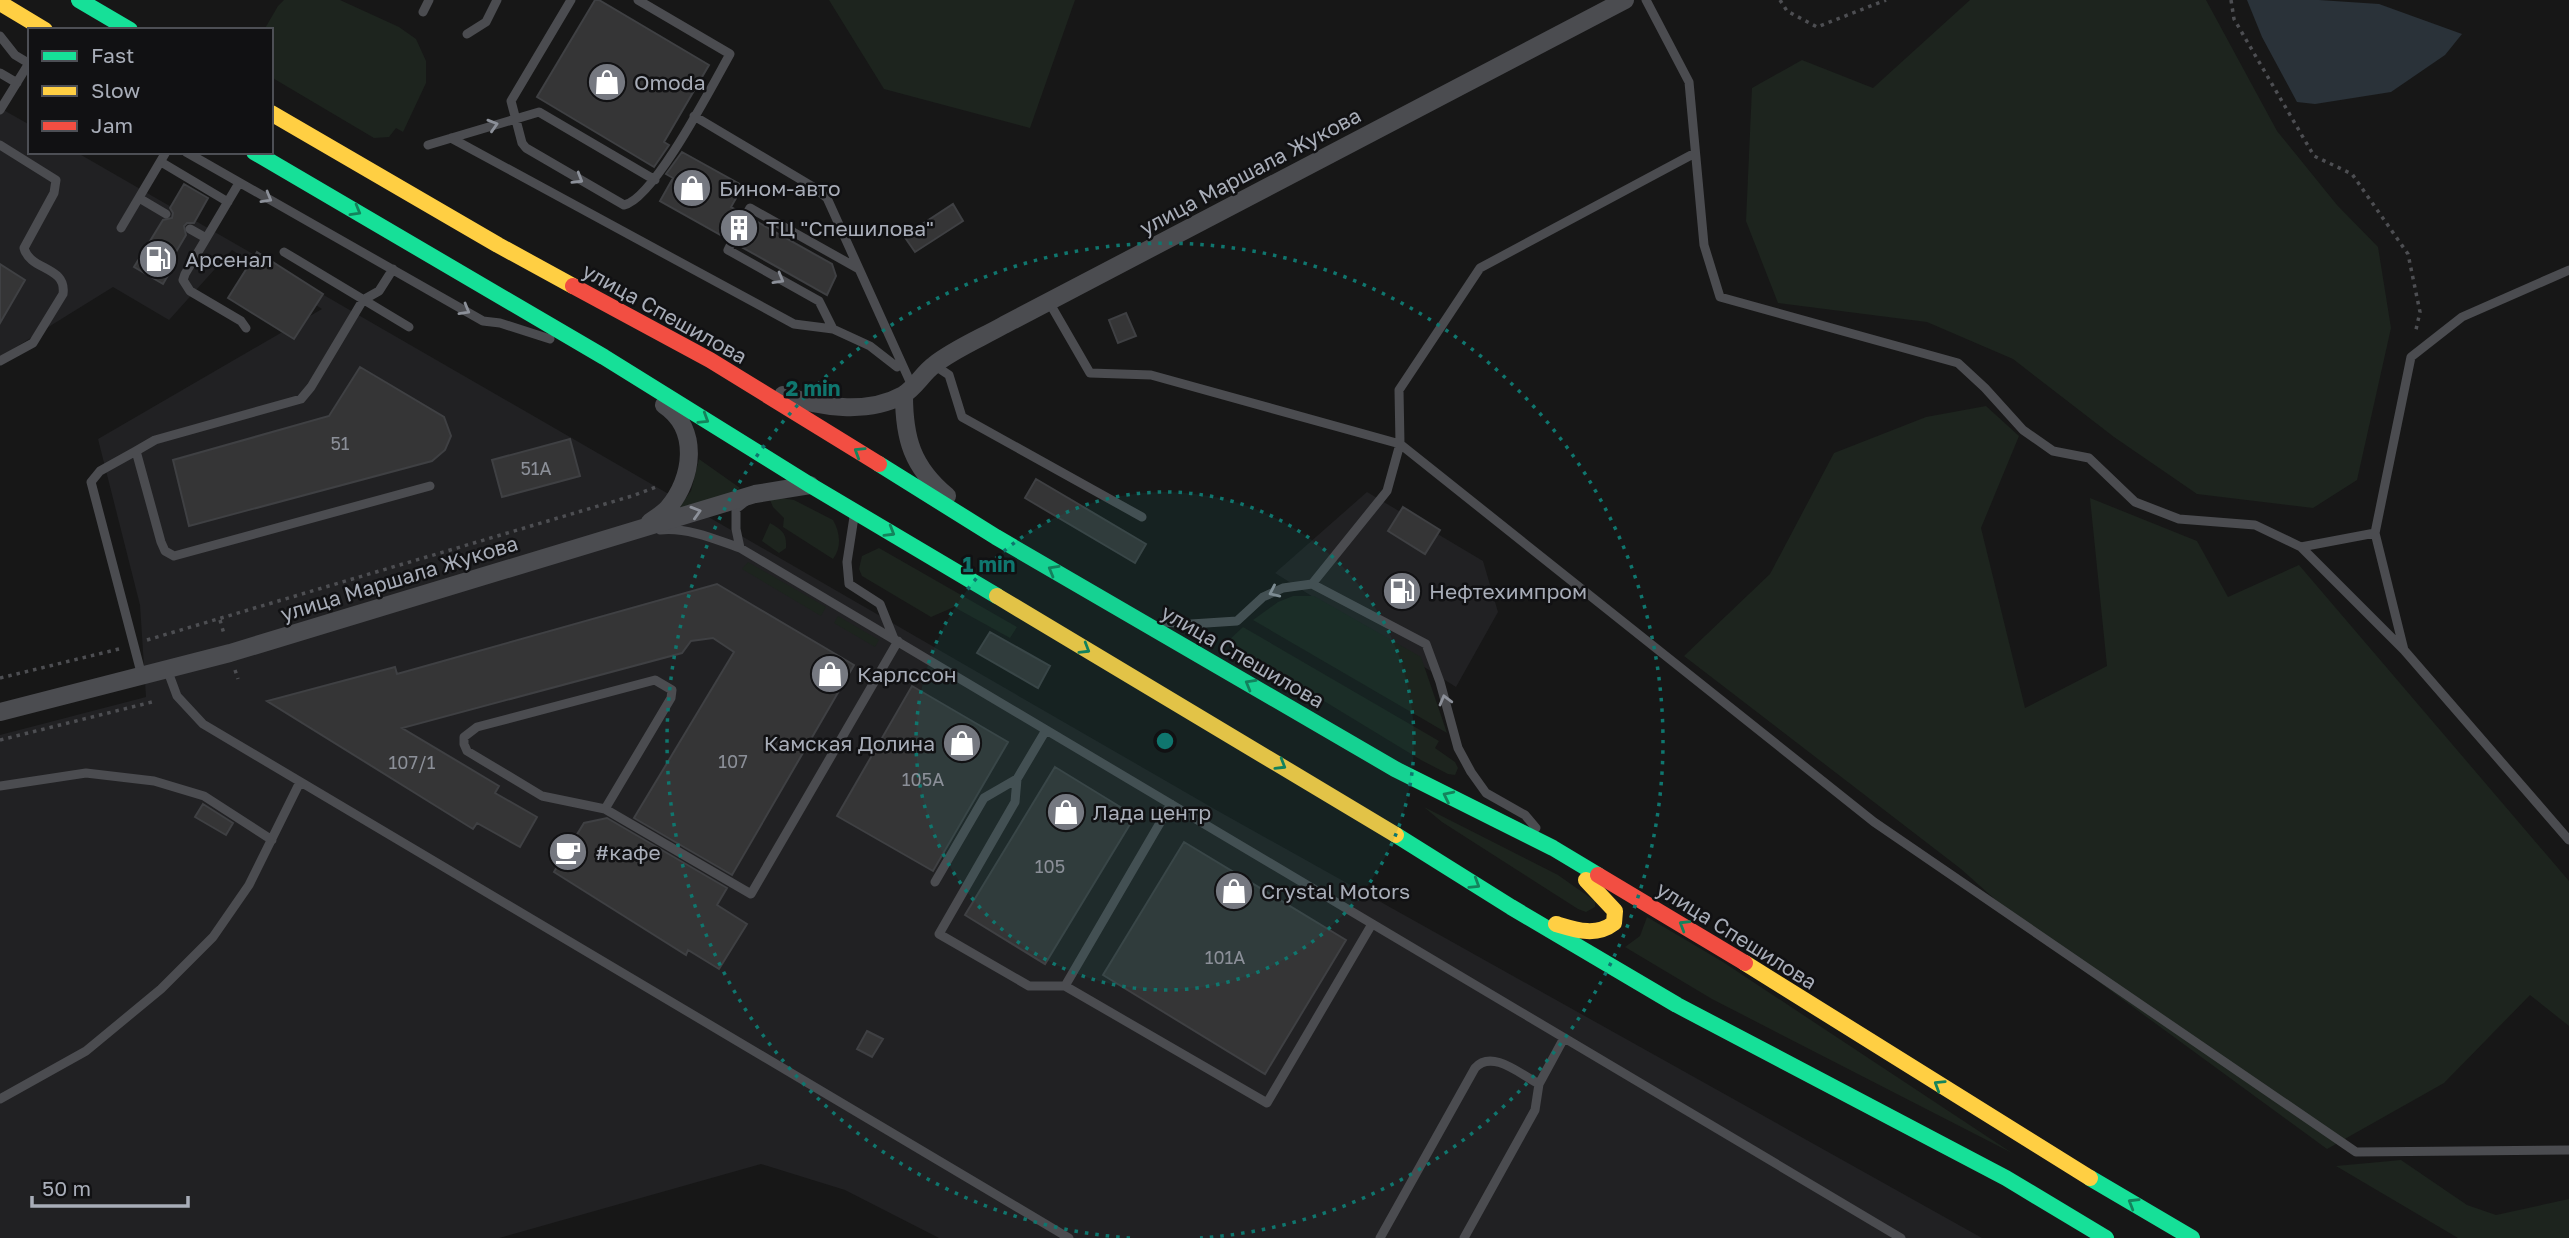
<svg xmlns="http://www.w3.org/2000/svg" width="2569" height="1238" viewBox="0 0 2569 1238" font-family="'Golos Text',sans-serif">
<style>
.built{fill:#212123}
.green{fill:#1d241e}
.water{fill:#2a3239}
.building{fill:#353536;stroke:#3f4043;stroke-width:2}
.lines{fill:none;stroke-linecap:round;stroke-linejoin:round}
.path{stroke:#4d4e52;stroke-width:3.5;stroke-dasharray:3.5 5;stroke-linecap:butt}
.lane{stroke:#4b4c50;stroke-width:9}
.street{stroke:#4b4c50;stroke-width:18}
.fast{stroke:#16e098;stroke-width:16}
.slow{stroke:#ffcf43;stroke-width:16}
.jam{stroke:#f24e42;stroke-width:16}
.oneway{stroke:#8c9099}
.oneway2{stroke:#14835c}
.ring{fill:none;stroke:#0f766e;stroke-width:3.5;stroke-dasharray:3.5 7}
.labels{text-anchor:middle;dominant-baseline:central;stroke-width:5;stroke-linejoin:round;paint-order:stroke}
.number-label{font-size:18px;fill:#8b8f98}
.poi-label{font-size:21px;fill:#a8adb8;stroke:#111113;text-anchor:start}
.street-label{font-size:21px;fill:#a8adb8;stroke:#111113}
.centre{fill:#0f766e;stroke:#111113;stroke-width:3.5}
.ring-label{font-size:21px;text-anchor:middle;font-weight:bold;fill:#0f766e;stroke:#111113;stroke-width:5;stroke-linejoin:round;paint-order:stroke}
</style>
<rect width="100%" height="100%" fill="#171717"/>
<path class="built" d="M0 108 30 125V152H76L1218 811 1982 1238H939L845 1190 761 1164 499 1238H0V735L146 697 140 605 98 439 322 309 232 250 169 320 113 287 0 357Z
M1367 492 1483 561 1498 612 1456 687 1275 573Z"/>
<path class="green" d="M284 0H340L399 27 416 39 426 61V83L403 132 396 128 389 137 374 138 271 77V30H264L278 6Z
M829 0H1075L1030 128 884 89Z
M1970 0H2206L2277 131 2337 205 2378 247 2391 328 2357 480 2313 508 2197 494 2114 437 2013 359 1927 322 1778 303 1746 221 1752 88 1802 60 1873 88Z
M1986 406 2019 436 1981 528 2025 708 2107 666 2090 498 2197 541 2228 597 2299 565 2569 881V1026L2530 995 2444 1083 2327 1149 2036 936 1961 869 1684 656 1770 574 1834 453 1926 417Z
M699 459 740 488 726 495 678 509 691 491Z
M781 498 794 500 833 520C840 532 842 547 833 559L783 527 784 518 773 507 770 500Z
M770 523C782 530 787 533 786 548L779 553 762 541Z
M879 548 1017 627 1010 638 954 607 931 617 862 576 859 569 862 556Z
M748 562 826 607 821 616 742 569Z
M1293 596H1314L1421 657 1447 733 1253 620 1278 602Z
M838 616 879 640 875 647 834 623Z
M1243 627 1439 741 1435 748 1455 762 1458 768 1455 775 1448 774 1421 760 1227 642Z
M1424 807 1558 875 1595 901V907L1586 912 1578 909 1442 822Z
M1647 917 1723 962 2012 1153 1712 999 1625 947 1640 936Z
M2401 1160 2467 1205 2496 1215 2569 1199V1238H2458L2336 1166Z"/>
<path class="water" d="M2247 0H2319L2379 4 2462 34 2445 55 2391 92 2315 104 2297 102 2262 37Z"/>
<path class="building" d="M595 0H599L709 65 664 142 669 145 654 167 537 97Z
M682 152 743 186 731 207 740 212 742 221 747 222 752 219 832 264 836 276 827 295 738 245 736 236 731 235 726 238 660 201 673 178 666 174Z
M184 184 208 198 194 223H187L184 226 186 235 173 257 177 260 163 284 134 267 163 220 172 218 173 213 170 208Z
M953 204 963 221 915 252 904 236Z
M257 252 323 294 294 339 228 298Z
M0 264 25 280 0 323Z
M1126 313 1136 336 1118 343 1109 320Z
M360 367 444 417 451 436 445 450 432 461 189 526 173 460 329 416Z
M570 439 580 476 502 497 492 460Z
M1036 479 1146 544 1135 563 1025 498Z
M1403 507 1440 530 1425 554 1388 531Z
M717 584 854 665 732 875 634 818 734 652 713 638 691 641 682 653 402 728 499 786 495 793 537 817 520 847 477 823 473 829 267 701 395 667 397 674Z
M990 632 1050 666 1038 688 977 653Z
M912 686 1008 742 933 871 837 816Z
M1055 767 1135 816 1045 964 965 915Z
M203 804 233 823 226 835 195 817Z
M607 818 727 888 717 905 747 924 719 969 688 950 686 955 554 872 584 823Z
M1184 842 1346 940 1265 1074 1103 975Z
M867 1031 883 1039 872 1057 857 1049Z"/>
<g class="lines">
<path class="path" d="M1780 0 1787 11 1817 27 1886 0
M2231 0 2234 19 2314 156 2352 174 2408 254 2420 312 2415 334
M220 620 224 634
M147 640 632 496 659 486
M235 670 238 679
M0 678 119 649
M0 740 152 702"/>
<path class="lane" d="M571 0 511 101 522 143 526 148 624 205C654 199 713 84 730 54L638 0
M1646 0 1689 82 1704 245 1720 297 1958 363 1985 388 2023 430 2053 451 2089 458 2135 502 2179 519 2255 525 2301 547 2404 650
M423 12 429 0
M467 34 486 22 497 0
M0 36 15 55 30 64
M0 73 17 83
M0 110 29 63
M694 116 815 188 827 198 912 386
M451 138 794 324 833 329 870 346 897 367
M0 145 56 180 54 193 24 248C30 271 67 266 63 294L33 343 0 361
M428 145 539 112 655 180
M186 152 483 321 500 323 550 339
M161 162 228 202
M239 183 185 274 183 280 190 291 241 321 246 328
M139 198 166 214
M746 215 750 208 859 269
M121 228 166 152
M190 229 206 238
M732 242 728 250 819 301 833 329
M284 252 409 327
M393 269 379 291 363 300 311 387 301 399 155 440 136 451 161 542 165 551 174 556 430 486
M2569 270 2462 317 2411 357 2375 533 2404 650 2569 840
M1049 302 1090 373 1151 375 1400 444 1874 822 2356 1152 2569 1150
M934 365 949 375 962 417 1142 517
M136 451 100 471 91 482 142 676
M854 517 847 562 849 584 880 604 894 639
M660 530C687 527 715 539 740 548L1901 1238
M2301 547 2375 533
M740 548 736 529V509L745 502
M1312 584 1387 491 1400 444 1399 390 1480 268 1695 153
M1162 622 1191 624 1237 621 1263 597 1283 588 1312 584 1426 644 1440 682 1458 748 1471 772 1486 793 1525 815 1536 828
M167 669 177 696 203 724 1069 1238
M655 680 672 690 671 698 605 809 542 796 467 751 464 744V737L477 727Z
M1017 779 1015 802 939 934 1029 986H1065
M0 786 86 773 154 781 204 796 272 840
M1171 804 1065 986 1267 1103 1372 924
M605 809 751 894 898 641
M935 882 984 798 1017 779 1046 730
M0 1099 86 1051 161 989 213 937 249 885 300 782
M1380 1238 1475 1068C1492 1049 1520 1074 1539 1084
M1464 1238 1535 1110 1539 1084 1564 1038"/>
<path class="street" d="M783 395C819 407 867 415 903 395 915 388 923 373 934 365 954 349 981 338 1004 325L1625 0
M904 395C904 438 912 467 947 496
M650 522C655 518 663 514 668 508 693 479 700 429 664 405
M0 712 230 653 755 494 810 485"/>
<path class="fast" d="M79 0 130 30
M254 152 604 357 810 485 997 596
M879 464 996 537 1395 769 1553 848 1598 875
M1396 835 1511 907 1677 1005 2006 1178 2106 1238
M2090 1178 2192 1238"/>
<path class="slow" d="M0 3 45 30
M271 113 498 245 573 286
M997 596 1396 835
M1556 924C1576 930 1596 937 1614 923L1615 911 1586 880
M1745 963 2090 1178"/>
<path class="jam" d="M573 286 710 360 879 464
M1598 875 1745 963"/>
</g>
<defs><path id="oneway-chevron" d="M-2-3.5L2.5 0L-2 3.5" fill="none" stroke-width="1.6" stroke-linecap="round" stroke-linejoin="round" transform="scale(1.75)"/></defs>
<g class="oneway">
<use href="#oneway-chevron" transform="translate(493 125) rotate(-17)"/>
<use href="#oneway-chevron" transform="translate(578 179) rotate(31)"/>
<use href="#oneway-chevron" transform="translate(267 198) rotate(30)"/>
<use href="#oneway-chevron" transform="translate(779 279) rotate(30)"/>
<use href="#oneway-chevron" transform="translate(465 310) rotate(30)"/>
<use href="#oneway-chevron" transform="translate(696 512) rotate(-17)"/>
<use href="#oneway-chevron" transform="translate(1274 592) rotate(155)"/>
<use href="#oneway-chevron" transform="translate(1445 700) rotate(-105)"/>
</g>
<g class="oneway2">
<use href="#oneway-chevron" transform="translate(356 211) rotate(30)"/>
<use href="#oneway-chevron" transform="translate(704 419) rotate(32)"/>
<use href="#oneway-chevron" transform="translate(859 452) rotate(-148)"/>
<use href="#oneway-chevron" transform="translate(890 532) rotate(31)"/>
<use href="#oneway-chevron" transform="translate(1053 570) rotate(-150)"/>
<use href="#oneway-chevron" transform="translate(1085 649) rotate(31)"/>
<use href="#oneway-chevron" transform="translate(1250 684) rotate(-150)"/>
<use href="#oneway-chevron" transform="translate(1281 765) rotate(31)"/>
<use href="#oneway-chevron" transform="translate(1448 796) rotate(-154)"/>
<use href="#oneway-chevron" transform="translate(1475 884) rotate(32)"/>
<use href="#oneway-chevron" transform="translate(1684 925) rotate(-149)"/>
<use href="#oneway-chevron" transform="translate(1939 1085) rotate(-148)"/>
<use href="#oneway-chevron" transform="translate(2133 1203) rotate(-149)"/>
</g>
<circle cx="1165" cy="741" r="249" fill="#0f766e" fill-opacity=".12"/>
<g class="ring">
<circle cx="1165" cy="741" r="249"/>
<path d="M1130 1238A498 498 0 1 1 1200 1238"/>
</g>
<defs>
<g id="shop-disc" transform="scale(2.0125)"><circle r="9.5" fill="#757880" stroke="#111113"/><path d="M-5-2.5h2.3a2.7 3.5 0 0 1 5.4 0H5L5.5 6h-11ZM-1.5-2.5h3a1.5 2.3 0 0 0-3 0Z" fill="#fff"/></g>
<g id="building-disc" transform="scale(2.0125)"><circle r="9.5" fill="#757880" stroke="#111113"/><path d="M-4-6H4V6H1V3H-1V6H-4ZM-2.5-4.3h1.7v1.8h-1.7ZM.8-4.3h1.7v1.8H.8ZM-2.5-1h1.7V.8h-1.7ZM.8-1h1.7V.8H.8Z" fill="#fff"/></g>
<g id="fuel-disc" transform="scale(2.0125)"><circle r="9.5" fill="#757880" stroke="#111113"/><path d="M-5.5-6h7V0h2V4h1.3V-2.5L3-4.5l.8-.8L6-3V5H2.5V1h-1V6h-7ZM-4.2-4.7v3.2H.2V-4.7Z" fill="#fff"/></g>
<g id="cafe-disc" transform="scale(2.0125)"><circle r="9.5" fill="#757880" stroke="#111113"/><path d="M-5.5-4.5H6V0H3Q3 3.5 0 3.5H-2.5Q-5.5 3.5-5.5 0ZM3-3.2v2h1.7v-2ZM-6 4.5H4V6H-6Z" fill="#fff"/></g>
</defs>
<g fill-rule="evenodd">
<use href="#shop-disc" x="607" y="82"/>
<use href="#shop-disc" x="692" y="188"/>
<use href="#building-disc" x="739" y="228"/>
<use href="#fuel-disc" x="158" y="259"/>
<use href="#fuel-disc" x="1402" y="591"/>
<use href="#shop-disc" x="830" y="674"/>
<use href="#shop-disc" x="962" y="743"/>
<use href="#shop-disc" x="1066" y="812"/>
<use href="#cafe-disc" x="568" y="852"/>
<use href="#shop-disc" x="1234" y="891"/>
</g>
<g class="labels">
<g class="number-label">
<text x="340" y="443">51</text>
<text x="536" y="468">51А</text>
<text x="733" y="761">107</text>
<text x="412" y="762">107/1</text>
<text x="923" y="779">105А</text>
<text x="1050" y="866">105</text>
<text x="1225" y="957">101А</text>
</g>
<g class="poi-label">
<text x="634" y="82">Omoda</text>
<text x="719" y="188">Бином-авто</text>
<text x="766" y="228">ТЦ "Спешилова"</text>
<text x="185" y="259">Арсенал</text>
<text x="1429" y="591">Нефтехимпром</text>
<text x="857" y="674">Карлссон</text>
<text x="935" y="743" text-anchor="end">Камская Долина</text>
<text x="1093" y="812">Лада центр</text>
<text x="595" y="852">#кафе</text>
<text x="1261" y="891">Crystal Motors</text>
</g>
<g class="street-label">
<text transform="translate(1250 171) rotate(-28)">улица Маршала Жукова</text>
<text transform="translate(665 313) rotate(29)">улица Спешилова</text>
<text transform="translate(399 578) rotate(-17)">улица Маршала Жукова</text>
<text transform="translate(1243 656) rotate(30)">улица Спешилова</text>
<text transform="translate(1737 935) rotate(32)">улица Спешилова</text>
</g>
</g>
<circle cx="1165" cy="741" r="10" class="centre"/>
<g class="ring-label">
<text x="813" y="396">2 min</text>
<text x="989" y="572">1 min</text>
</g>
<rect x="28" y="28" width="245" height="126" fill="#111113" stroke="#4d4f55" stroke-width="2"/>
<rect x="42" y="51" width="35" height="10" fill="#16e098" stroke="#4d4f55" stroke-width="2"/>
<text x="91" y="63" font-size="21" fill="#a8adb8">Fast</text>
<rect x="42" y="86" width="35" height="10" fill="#ffcf43" stroke="#4d4f55" stroke-width="2"/>
<text x="91" y="98" font-size="21" fill="#a8adb8">Slow</text>
<rect x="42" y="121" width="35" height="10" fill="#f24e42" stroke="#4d4f55" stroke-width="2"/>
<text x="91" y="133" font-size="21" fill="#a8adb8">Jam</text>
<path d="M32 1196v10h156v-10" fill="none" stroke="#a8adb8" stroke-width="3.5"/>
<text x="42" y="1196" font-size="21" fill="#a8adb8" stroke="#111113" stroke-width="5" paint-order="stroke">50 m</text>
</svg>
